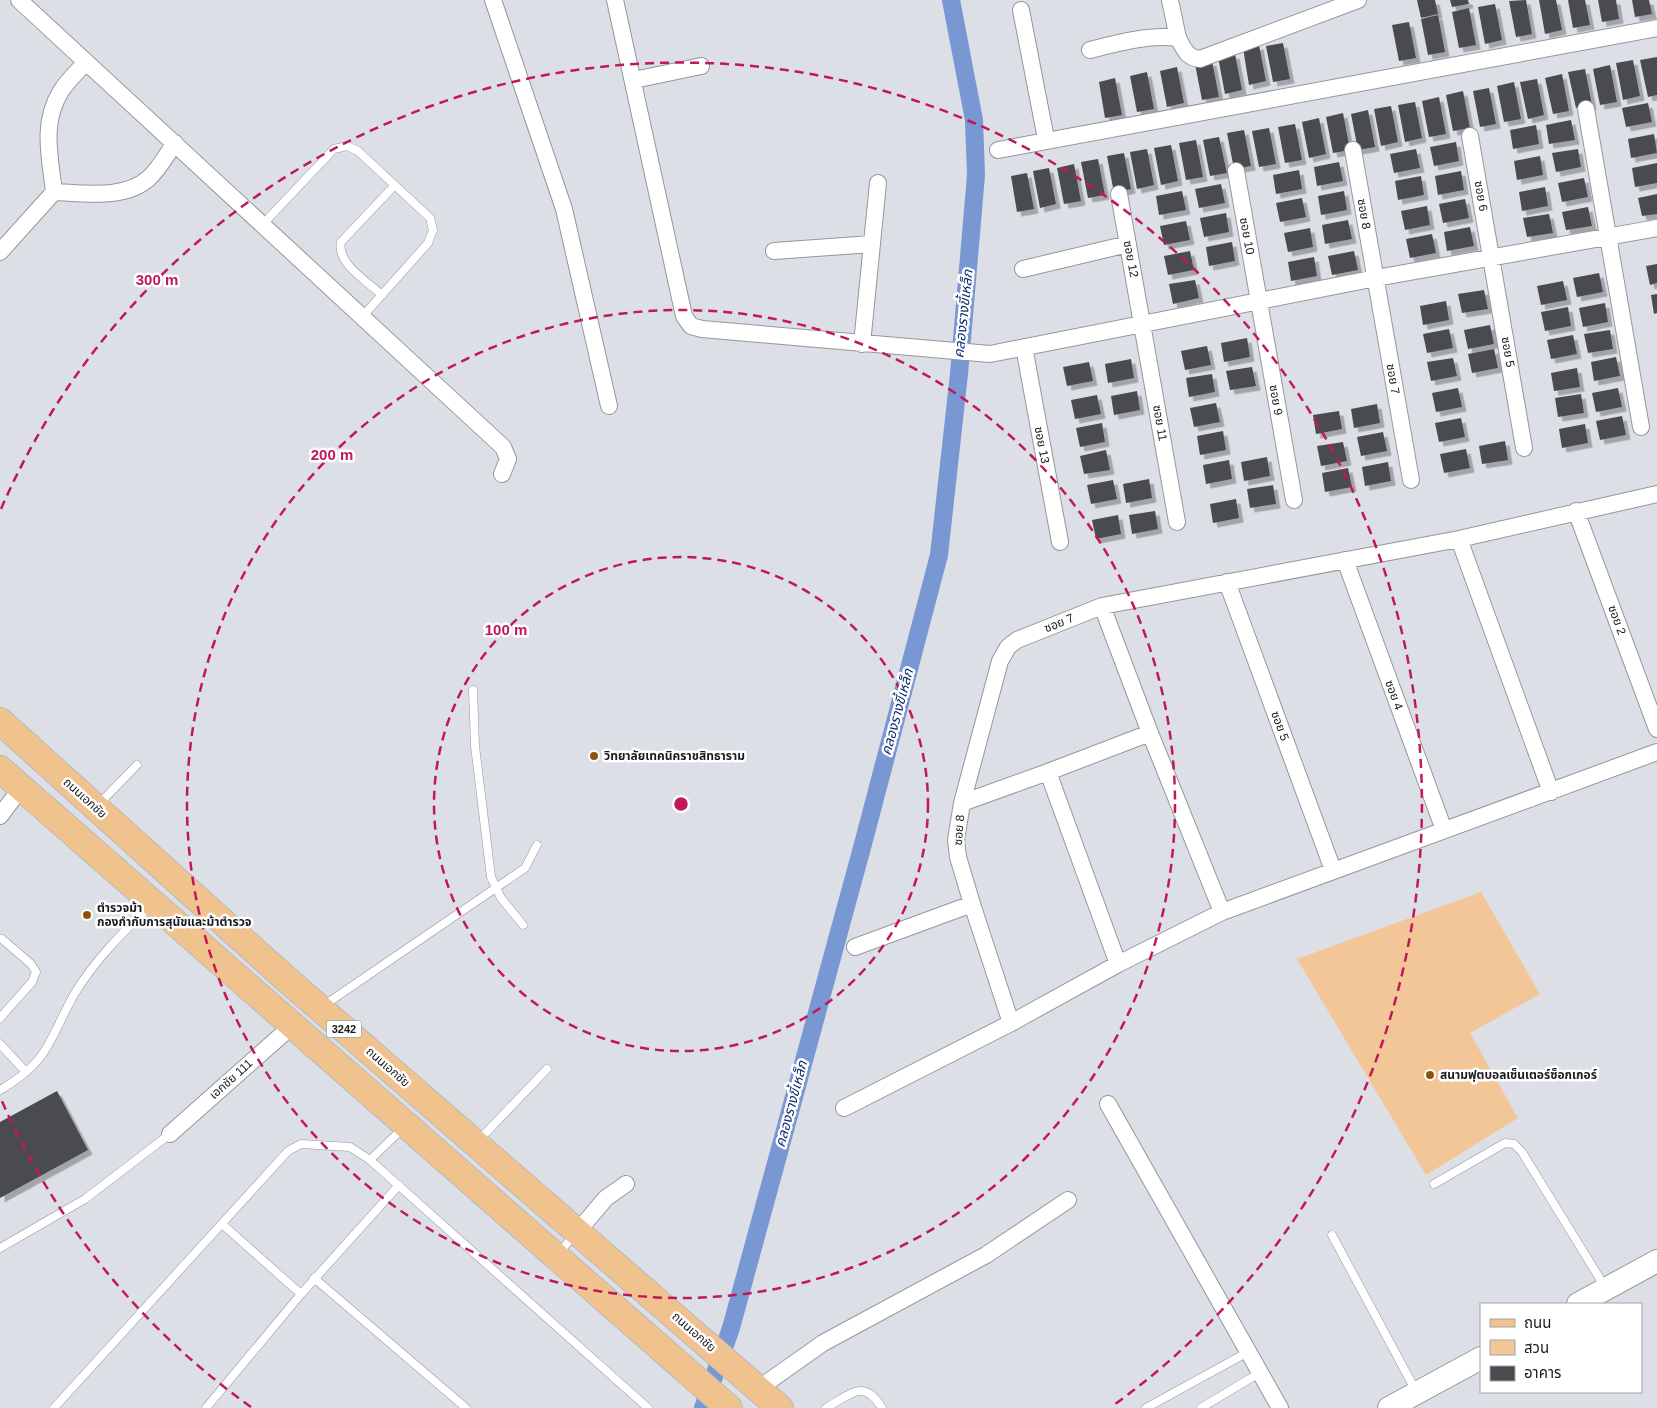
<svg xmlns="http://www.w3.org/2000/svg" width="1657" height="1408" viewBox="0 0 1657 1408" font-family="Arial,'Noto Sans Thai',sans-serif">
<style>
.green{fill:#f3c698}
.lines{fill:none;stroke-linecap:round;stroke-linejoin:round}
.canal{stroke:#7897d3;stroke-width:18}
.building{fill:#494b50;filter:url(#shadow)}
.lane-casing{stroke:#94979c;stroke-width:9}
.street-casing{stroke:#94979c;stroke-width:18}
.secondary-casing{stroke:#94979c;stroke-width:24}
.primary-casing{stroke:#bababb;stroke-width:28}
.lane{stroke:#fff;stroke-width:8}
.street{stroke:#fff;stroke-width:16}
.secondary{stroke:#fff;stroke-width:22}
.primary{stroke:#efc28e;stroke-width:26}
.ring{fill:none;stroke:#c2185b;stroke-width:2.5;stroke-dasharray:9 6}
.poi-dot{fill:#8b5507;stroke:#fff;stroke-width:2}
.labels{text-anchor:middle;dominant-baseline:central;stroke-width:5;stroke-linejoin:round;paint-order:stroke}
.shield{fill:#fff;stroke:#5e5f60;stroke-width:1}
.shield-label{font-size:11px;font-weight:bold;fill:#191a1c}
.street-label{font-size:12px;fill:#191a1c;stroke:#fff}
.poi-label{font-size:12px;font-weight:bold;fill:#191a1c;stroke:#fff;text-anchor:start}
.water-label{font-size:14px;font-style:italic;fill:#0c2a71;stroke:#fff}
.centre{fill:#c2185b;stroke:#fff;stroke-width:2.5}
.ring-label{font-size:15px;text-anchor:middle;font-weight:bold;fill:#c2185b;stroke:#fff;stroke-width:5;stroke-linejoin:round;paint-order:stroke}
</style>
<defs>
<filter id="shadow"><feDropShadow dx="4.5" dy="4.5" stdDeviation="0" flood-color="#0004"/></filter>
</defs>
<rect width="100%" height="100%" fill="#dcdfe5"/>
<path class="green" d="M1481 892 1540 994 1470 1033 1518 1118 1426 1175 1297 959Z"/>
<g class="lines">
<path class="canal" d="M703 1408 731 1328 863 844 939 555 959 374 976 175 974 120 951 0"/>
</g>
<path class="building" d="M1417 0H1435L1438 14 1421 18Z
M1450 0H1468L1469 4 1452 7Z
M1526 0 1532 34 1516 37 1509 1Z
M1539 0H1556L1562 30 1545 34Z
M1568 0H1585L1590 25 1573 28Z
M1598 0H1616L1619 19 1602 22Z
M1632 0H1649L1652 14 1635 17Z
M1495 4 1502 40 1485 44 1478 7Z
M1469 8 1476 45 1459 48 1452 12Z
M1438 15 1445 52 1428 55 1421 19Z
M1409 22 1416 58 1399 61 1392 25Z
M1283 43 1290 79 1273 82 1266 46Z
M1259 45 1266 81 1249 85 1243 48Z
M1235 54 1242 90 1225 94 1218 57Z
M1657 57V95L1648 97 1640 60Z
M1633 60 1640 96 1623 100 1616 63Z
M1212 61 1219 97 1202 100 1195 64Z
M1610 65 1617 102 1600 105 1593 69Z
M1177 67 1184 103 1167 107 1160 71Z
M1585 69 1592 105 1576 108 1568 72Z
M1147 72 1154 109 1137 112 1130 76Z
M1562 74 1569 111 1553 114 1545 78Z
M1115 78 1122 115 1105 118 1099 82Z
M1537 79 1544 115 1528 119 1520 82Z
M1514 82 1521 119 1504 122 1497 86Z
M1489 88 1496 124 1480 127 1473 91Z
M1463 91 1470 128 1453 131 1446 95Z
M1439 97 1446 134 1429 137 1422 101Z
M1415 102 1422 138 1405 142 1398 105Z
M1648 103 1652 122 1626 127 1622 108Z
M1391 106 1398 142 1381 146 1374 109Z
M1368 110 1375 147 1358 150 1351 114Z
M1343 113 1350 150 1333 153 1326 117Z
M1319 118 1326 154 1309 158 1302 122Z
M1571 120 1575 140 1549 144 1546 125Z
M1295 124 1302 160 1285 163 1278 127Z
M1536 125 1539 144 1513 149 1510 130Z
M1269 128 1276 164 1259 167 1252 131Z
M1244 130 1251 166 1234 169 1227 133Z
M1654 134 1657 153 1631 158 1628 139Z
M1219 137 1227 173 1210 176 1203 140Z
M1196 140 1203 177 1186 180 1179 143Z
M1456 142 1459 161 1434 166 1430 147Z
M1171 145 1178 181 1161 185 1154 148Z
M1147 149 1154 185 1137 189 1130 152Z
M1416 149 1420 168 1394 173 1390 154Z
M1578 149 1581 167 1556 172 1552 153Z
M1124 153 1131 189 1114 193 1107 156Z
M1540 156 1543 175 1517 180 1514 161Z
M1098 159 1105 195 1088 198 1081 162Z
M1339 162 1343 181 1317 186 1314 167Z
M1657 163V183L1635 187 1632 168Z
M1074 164 1081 201 1064 204 1057 168Z
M1049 168 1056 204 1040 208 1033 171Z
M1299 170 1302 189 1276 194 1273 175Z
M1461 171 1464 190 1438 195 1435 176Z
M1027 173 1034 209 1017 212 1011 176Z
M1421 176 1424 195 1398 200 1395 181Z
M1584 178 1588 197 1562 202 1558 183Z
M1221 184 1225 203 1199 208 1195 189Z
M1545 187 1548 206 1522 211 1519 192Z
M1182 191 1186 210 1159 215 1156 196Z
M1344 191 1347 210 1321 215 1318 196Z
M1657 194V214L1642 216 1638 198Z
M1302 198 1306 217 1280 222 1276 203Z
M1465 199 1469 218 1443 223 1439 204Z
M1427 206 1430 225 1405 230 1401 211Z
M1588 207 1592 226 1566 230 1562 212Z
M1226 213 1229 232 1204 237 1200 218Z
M1549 214 1553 233 1527 237 1523 218Z
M1348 220 1352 239 1325 244 1322 225Z
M1186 221 1190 240 1164 245 1160 226Z
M1470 227 1474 246 1447 251 1444 232Z
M1310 228 1313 247 1288 252 1284 233Z
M1432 234 1436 253 1410 258 1406 239Z
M1232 242 1235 261 1209 266 1206 247Z
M1190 251 1194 270 1168 275 1164 256Z
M1354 251 1358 270 1332 275 1328 256Z
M1314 257 1317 276 1291 281 1288 262Z
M1657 264V283L1650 285 1646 266Z
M1599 273 1603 292 1577 297 1573 278Z
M1195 280 1199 298 1173 304 1169 284Z
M1563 281 1567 300 1541 305 1537 286Z
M1484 290 1488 309 1462 313 1458 294Z
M1657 294V313L1654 314 1651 295Z
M1446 301 1449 320 1423 325 1420 306Z
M1605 303 1608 322 1583 327 1579 308Z
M1568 307 1571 326 1545 331 1541 312Z
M1490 325 1494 344 1468 349 1464 330Z
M1449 329 1453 348 1427 353 1423 334Z
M1610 330 1613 349 1588 353 1584 334Z
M1573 335 1577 354 1551 359 1547 340Z
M1247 338 1250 357 1224 362 1221 343Z
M1207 346 1211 365 1185 370 1181 351Z
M1494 349 1498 368 1472 373 1468 354Z
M1616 357 1620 376 1594 381 1591 362Z
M1453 358 1457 376 1431 381 1427 362Z
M1131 359 1134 378 1108 383 1105 364Z
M1089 362 1093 381 1067 386 1063 367Z
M1252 367 1256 386 1230 390 1226 371Z
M1577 368 1580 387 1554 391 1551 373Z
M1212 374 1215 392 1189 397 1186 378Z
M1458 388 1462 407 1436 412 1432 393Z
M1618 388 1622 407 1596 412 1592 393Z
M1137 391 1140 410 1114 415 1111 396Z
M1581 394 1584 413 1558 417 1555 398Z
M1097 395 1101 414 1075 419 1071 400Z
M1216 403 1220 422 1194 427 1190 408Z
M1377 404 1380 423 1354 428 1351 409Z
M1339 411 1342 429 1316 434 1313 415Z
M1622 416 1626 435 1600 440 1596 421Z
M1461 418 1465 437 1439 442 1435 423Z
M1102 423 1105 442 1080 447 1076 428Z
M1585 424 1588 443 1562 448 1559 429Z
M1223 431 1226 450 1200 455 1197 436Z
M1383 432 1387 451 1361 456 1357 437Z
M1505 441 1508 460 1482 464 1479 446Z
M1343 442 1347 461 1321 466 1317 446Z
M1466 449 1470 468 1444 473 1440 454Z
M1106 450 1110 470 1084 474 1080 456Z
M1267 457 1270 476 1244 481 1241 462Z
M1229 460 1232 479 1206 484 1203 465Z
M1388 462 1391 481 1365 486 1362 467Z
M1348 468 1352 487 1325 492 1322 473Z
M1149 479 1152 498 1126 503 1123 484Z
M1113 480 1117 499 1091 504 1087 485Z
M1273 485 1276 504 1250 508 1247 489Z
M1236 499 1239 518 1213 523 1210 504Z
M1155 511 1158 529 1132 534 1129 515Z
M1118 515 1121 534 1096 539 1092 520Z
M57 1091 88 1150 0 1198V1122Z"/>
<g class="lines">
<g class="lane-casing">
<path id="lane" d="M263 224 334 149 347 146 358 151 430 218 433 230 428 243 363 316
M382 295C368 282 336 263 341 242L395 185
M473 690 475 746 491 877 501 898 523 925
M98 805 137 765
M323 1006 525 868 537 845
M0 1018 32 982 36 972 31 964 2 939
M0 1044 26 1072
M0 1090C51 1061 49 1038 75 993 95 960 123 932 150 906
M479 1140 547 1069
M370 1160 403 1128
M1434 1184 1505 1143 1514 1144 1522 1152 1605 1287
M222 1224 301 1294
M1332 1235 1416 1391
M0 1248 85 1199 170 1134
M558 1254 575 1234
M314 1278 466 1408
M54 1408 288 1151 301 1144 350 1147 370 1160 648 1408
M206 1408 301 1294 399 1185
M826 1408C851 1394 864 1378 882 1408
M1146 1408 1248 1352
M1201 1408 1261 1372"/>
</g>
<g class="street-casing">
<path id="street" d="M19 0 503 447 508 459 502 474
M493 0 564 209 609 406
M615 0 684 316 691 326 702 329 990 354 1376 278 1657 228
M1170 0 1178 38
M1021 10 1046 139
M1090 50C1117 43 1150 34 1178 38 1184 49 1187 58 1200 59L1358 0
M634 80 701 66
M1586 109 1641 427
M1470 136 1524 448
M998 150 1657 28
M1353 150 1411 480
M1236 171 1294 500
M54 192C84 193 125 200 149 178 159 169 167 154 175 143
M1119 194 1177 522
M774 251 872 244
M0 252 54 192C50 157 41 123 61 91 68 80 78 71 86 62
M1023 269 1128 244
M862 344 878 183
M1024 347 1060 542
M1576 511 1657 729
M1459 539 1551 792
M1345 560 1444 830
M1227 582 1333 870
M1102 606 1150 733 1222 912
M962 803 1048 772
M0 816 21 788
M855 947 972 904
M1118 964 1048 772 1150 733
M1011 1023 972 904 958 857 956 840 962 803 1000 661 1008 647 1017 640 1102 606 1459 539 1657 494
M1108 1104 1280 1408
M844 1108 1011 1023 1118 964 1222 912 1657 752
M170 1134 293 1025
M578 1231 606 1198 626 1184
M758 1389 823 1343 986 1255 1068 1200"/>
</g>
<g class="secondary-casing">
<path id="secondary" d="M1578 1304 1657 1261
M1389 1408 1481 1358"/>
</g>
<g class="primary-casing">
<path id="primary" d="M0 721 285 978 780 1408
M0 769 729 1408"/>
</g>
<use href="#lane" class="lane"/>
<use href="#street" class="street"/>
<use href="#secondary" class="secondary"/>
<use href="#primary" class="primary"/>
</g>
<g class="ring">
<circle cx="681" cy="804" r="247"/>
<circle cx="681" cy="804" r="494"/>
<path d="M251 1407A741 741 0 0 1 1 1099M1 509A741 741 0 1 1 1111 1407"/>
</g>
<g class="poi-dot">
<circle cx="594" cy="756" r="5"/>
<circle cx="87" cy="915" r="5"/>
<circle cx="1430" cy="1075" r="5"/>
</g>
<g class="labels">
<rect class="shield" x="326.5" y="1020.5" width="35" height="17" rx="4"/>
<g class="shield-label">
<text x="344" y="1029">3242</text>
</g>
<g class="street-label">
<text transform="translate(1481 196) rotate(80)">ซอย 6</text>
<text transform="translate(1364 214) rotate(80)">ซอย 8</text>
<text transform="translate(1247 236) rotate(80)">ซอย 10</text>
<text transform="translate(1131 259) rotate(79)">ซอย 12</text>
<text transform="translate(1508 352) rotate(80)">ซอย 5</text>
<text transform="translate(1393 379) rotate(80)">ซอย 7</text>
<text transform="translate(1276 400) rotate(80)">ซอย 9</text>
<text transform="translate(1160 423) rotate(80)">ซอย 11</text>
<text transform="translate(1042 445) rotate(79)">ซอย 13</text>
<text transform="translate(1617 620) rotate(70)">ซอย 2</text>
<text transform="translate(1059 623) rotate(-22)">ซอย 7</text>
<text transform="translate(1394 695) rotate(70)">ซอย 4</text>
<text transform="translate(1280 726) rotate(70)">ซอย 5</text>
<text transform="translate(85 798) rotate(42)">ถนนเอกชัย</text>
<text transform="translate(959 830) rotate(-85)">ซอย 8</text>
<text transform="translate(388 1067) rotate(41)">ถนนเอกชัย</text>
<text transform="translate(231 1079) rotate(-42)">เอกชัย 111</text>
<text transform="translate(694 1332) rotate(41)">ถนนเอกชัย</text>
</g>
<g class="poi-label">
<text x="604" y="756">วิทยาลัยเทคนิคราชสิทธาราม</text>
<text x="97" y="908">ตำรวจม้า<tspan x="97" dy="14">กองกำกับการสุนัขและม้าตำรวจ</tspan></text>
<text x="1440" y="1075">สนามฟุตบอลเซ็นเตอร์ซ็อกเกอร์</text>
</g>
<g class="water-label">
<text transform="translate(963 314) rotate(-84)">คลองรางขี้เหล็ก</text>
<text transform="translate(897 712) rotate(-75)">คลองรางขี้เหล็ก</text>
<text transform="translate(791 1104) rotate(-75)">คลองรางขี้เหล็ก</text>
</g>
</g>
<circle cx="681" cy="804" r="8" class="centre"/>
<g class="ring-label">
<text x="157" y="285">300 m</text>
<text x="332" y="460">200 m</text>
<text x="506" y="635">100 m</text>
</g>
<rect x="1480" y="1303" width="162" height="90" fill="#ffffff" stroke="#a3a3a4"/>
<rect x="1490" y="1319" width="25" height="8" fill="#efc28e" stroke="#a3a3a4"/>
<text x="1524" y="1328" font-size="15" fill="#191a1c">ถนน</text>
<rect x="1490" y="1340" width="25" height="15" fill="#f3c698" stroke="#a3a3a4"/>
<text x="1524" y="1353" font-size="15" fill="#191a1c">สวน</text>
<rect x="1490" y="1366" width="25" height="15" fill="#494b50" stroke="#a3a3a4"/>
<text x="1524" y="1378" font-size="15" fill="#191a1c">อาคาร</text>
</svg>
